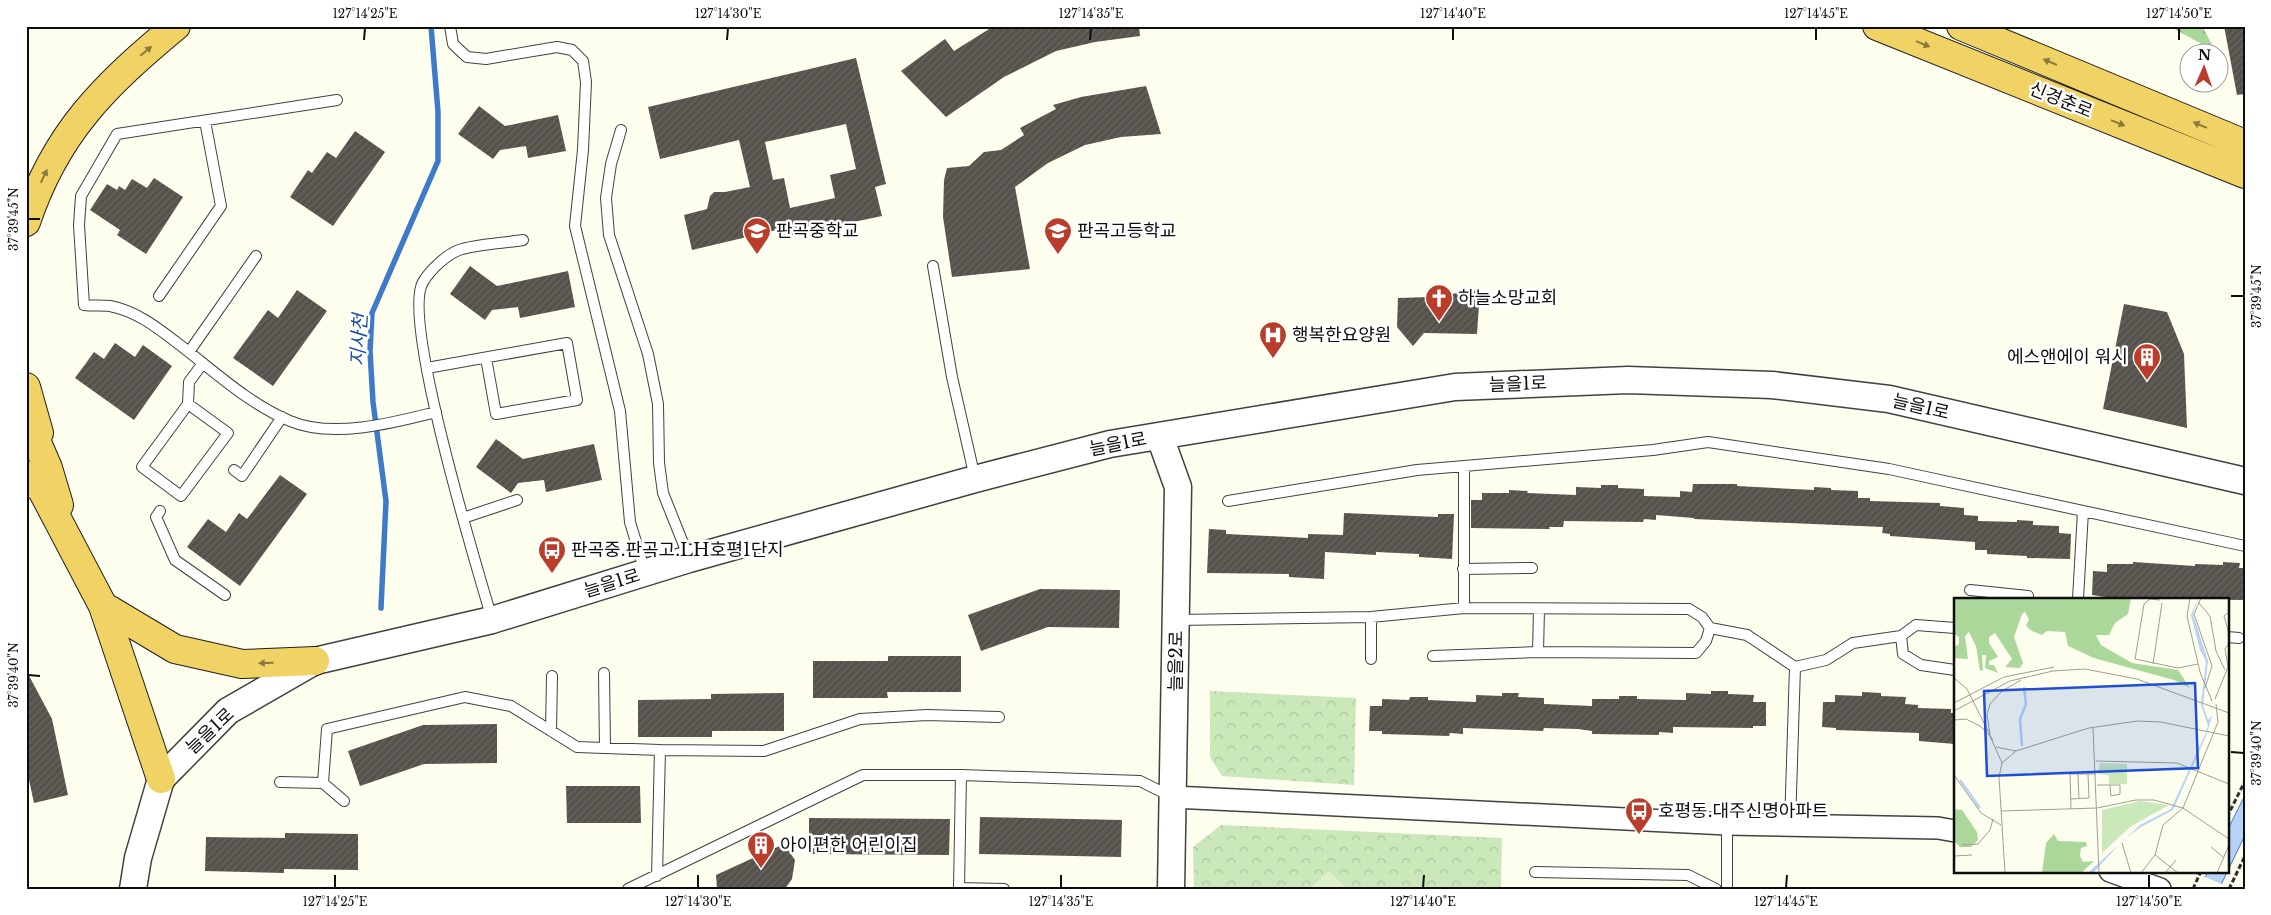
<svg xmlns="http://www.w3.org/2000/svg" width="2271" height="915" viewBox="0 0 2271 915" font-family="'Libre Baskerville','Noto Sans KR',serif">
<style>
.forest{fill:url(#forest-firs)}
.park{fill:url(#park-crowns)}
.pitch{fill:#ddefcb}
.water{fill:#b6d2f4;stroke:#3f7ac8}
.pier{fill:#fefeef}
.lines{fill:none;stroke-linecap:round;stroke-linejoin:round}
.stream{stroke:#3f7ac8;stroke-width:5.5}
.building{fill:url(#building-hatch);fill-rule:evenodd}
.service-casing{stroke:#414141;stroke-width:12}
.minor-casing{stroke:#414141;stroke-width:24}
.tertiary-casing{stroke:#414141;stroke-width:29}
.trunk-casing{stroke:#1f1f1f;stroke-width:30}
.path{stroke:#303030;stroke-width:3;stroke-dasharray:5 2.5;stroke-linecap:butt}
.service{stroke:#fff;stroke-width:10}
.minor{stroke:#fff;stroke-width:21}
.tertiary{stroke:#fff;stroke-width:26}
.trunk{stroke:#f1d264;stroke-width:28}
.oneway{fill:#8b7a3d}
.ticks{fill:none;stroke:#0e0e0e;stroke-width:2}
.labels{text-anchor:middle;dominant-baseline:central;stroke-width:5;stroke-linejoin:round;paint-order:stroke}
.street-label{font-size:18px;fill:#0e0e0e;stroke:#fff}
.poi-label{font-size:18px;fill:#0e0e0e;stroke:#fff;text-anchor:start}
.water-label{font-size:19px;font-style:italic;fill:#1b4d9b;stroke:#fff}
.inset-river{fill:none;stroke:#b6d2f4;stroke-width:2.5}
.inset-road{fill:none;stroke:#9e9e95;stroke-width:1}
.view{fill:#1d4ed8;fill-opacity:0.15;stroke:#1d4ed8;stroke-width:2.5}
.inset-edge{fill:none;stroke:#0e0e0e;stroke-width:2.5}
.neatline{fill:none;stroke:#0e0e0e;stroke-width:2}
.ticks-label{font-size:12px;text-anchor:middle;fill:#0e0e0e}
</style>
<defs>
<pattern id="forest-firs" width="22" height="20" patternUnits="userSpaceOnUse" patternTransform="scale(1.25)"><rect width="22" height="20" fill="#abd89a"/><path d="M5 1l3.5 6h-7zM16 11l3.5 6h-7z" fill="#92b884"/></pattern>
<pattern id="park-crowns" width="20" height="18" patternUnits="userSpaceOnUse" patternTransform="scale(1.25)"><rect width="20" height="18" fill="#cae8ba"/><path d="M2 6a3 3 0 1 1 6 0M12 15a3 3 0 1 1 6 0" fill="none" stroke="#acc69f"/></pattern>
<pattern id="building-hatch" width="6" height="6" patternUnits="userSpaceOnUse" patternTransform="scale(1.25)"><rect width="6" height="6" fill="#56514b"/><path d="M-1 1l2-2M0 6l6-6M5 7l2-2" fill="none" stroke="#696561"/></pattern>
</defs>
<rect width="100%" height="100%" fill="#fefeef"/>
<path class="forest" d="M2169 26H2202L2216 52Z"/>
<path class="park" d="M1210 691 1356 698 1354 785 1222 776 1210 757Z
M1221 825 1502 838 1501 889H1194L1193 847Z"/>
<path class="pitch" d="M1329 871 1347 889H1309Z"/>
<path class="water" d="M2245 795V835L2219 889H2200L2208 871H2227V831Z"/>
<path class="pier" d="M2203 876 2224 885 2222 889H2197Z"/>
<g class="lines">
<path class="stream" d="M381 608 386 501 373 402 370 351 372 313 438 161V112L431 26"/>
</g>
<path class="building" d="M994 26H1139L1140 36 1095 42 1056 51 1004 77 946 117 901 71 945 39 954 51Z
M2224 26H2245V94L2237 95Z
M856 58 886 184 875 187 882 216 783 237 781 229 692 250 684 215 707 209 710 196 714 192H725L750 187 739 140 660 159 648 107ZM846 124 856 169 830 175 835 198 790 208 784 178 773 180 765 142Z
M1146 86 1161 134 1121 137 1085 145 1048 163 1015 187 1030 269 952 277 943 217 944 180 947 168 969 166 984 152 1001 150 1024 135 1020 128 1056 109 1053 105 1081 97Z
M479 106 505 126 558 115 566 151 528 158 526 146 500 150 493 159 458 134Z
M355 131 385 152 333 226 290 197 308 170 312 173 327 152 336 158Z
M154 178 183 197 146 254 117 235 120 230 90 210 107 184 117 190 119 186 125 190 132 179 147 188Z
M470 266 497 286 568 271 575 307 520 318 518 307 492 310 485 320 450 294Z
M297 290 327 311 273 386 233 358 268 310 278 318Z
M1480 290 1477 334 1424 333 1413 346 1397 327 1398 298 1429 297Z
M2124 304 2167 312 2184 354 2187 428 2103 409Z
M115 343 135 357 143 345 172 366 134 420 75 378 94 352 104 359Z
M496 439 523 459 594 444 602 480 546 492 544 480 518 483 511 493 476 467Z
M280 475 307 494 240 586 187 547 208 519 226 532 239 513 247 519Z
M1693 484H1737V486L1814 490V487L1831 488V490L1858 491V498H1870V501L1940 503V506L1964 508V515L1978 516V521L2017 522V520L2033 521V525L2059 526V533L2071 534 2070 559 2027 558V556L1987 554V550H1975V542L1890 536V534L1882 533 1883 527 1694 519V518L1656 515V520L1644 519 1643 522 1564 521 1563 527H1549L1550 529 1471 528V500H1482V493H1509V490L1528 491 1527 493 1576 495V487L1601 488V485H1618V488L1644 489V496L1680 497V491L1692 492Z
M1344 513 1438 517V514H1454L1452 559 1419 557V554L1376 552V555L1325 552 1324 579 1289 577V574L1207 573 1209 529 1226 530V534L1268 536 1308 538V534L1343 535Z
M2133 562 2195 566V564L2223 565V562L2240 563 2239 568H2245V600L2118 599 2092 595 2093 571 2107 572V564H2133Z
M1040 589 1120 590 1119 628 1048 627 981 651 968 615Z
M888 656H961V692H887L888 698H813V661H888Z
M26 670 52 719 68 795 34 803 26 766Z
M1711 691H1728V694L1754 695 1753 702H1766V726H1753V728L1673 727V733L1659 732V735L1592 734V731L1578 729 1544 728 1543 731 1463 728V734L1450 733 1449 736 1382 734V731H1369L1370 706H1382V699L1409 700 1410 697H1428V700L1476 702V695L1502 696V693H1519L1518 697 1544 698V704L1592 706V699H1619V696H1637V699L1686 700V693L1711 694Z
M1862 692 1881 693V696L1906 697 1905 704 1918 705V708L1951 709V713H1955V744L1919 741V733L1836 730V728L1822 727 1823 702H1835V695L1862 696Z
M784 693V731H712V737H638V700L711 699V694Z
M497 724V763L424 764 360 786 348 751 423 725Z
M566 786H640L641 823H567Z
M980 817 1122 820 1121 857 979 854Z
M809 818 950 819 949 855 809 854Z
M285 833 358 834V870L284 869V873L205 871 206 837 285 838Z
M784 844 795 860 792 879 785 889H717L716 875Z"/>
<g class="lines">
<g class="service-casing">
<path id="service" d="M450 26 453 44 467 57 486 59 557 47 572 50 583 61 586 82 583 150 575 226 620 411 630 522 645 572
M337 100 117 134 81 196 79 225 84 305C92 306 102 305 110 306 137 311 159 329 180 345 215 372 249 404 290 421 332 439 393 423 436 412
M621 130 611 164 606 198 609 235 648 354 658 404 659 463 663 493 689 558
M933 266 952 377 975 478
M159 296 221 206 205 121
M189 352 256 256
M427 368 567 343 577 400 496 414 486 358
M188 404 228 433 181 496 142 467 188 404 189 382 203 363
M1464 467V608
M234 470 242 476 282 417
M1228 501 1417 470 1653 450 1708 442 1889 469 2245 546
M160 511 156 517 175 560 225 595
M463 518 517 500
M1463 569 1532 568
M1970 590 2028 596V599
M2078 599 2083 511
M1371 617V659
M492 619C477 568 401 318 423 282 430 270 446 255 459 250 475 244 506 243 523 240
M1177 620 1371 617 1464 608 1689 609 1702 617 1710 628 1747 635 1795 667 1826 660 1853 643 1901 636 1916 625 1955 628
M1901 636 1903 654 1921 665 1955 670
M2227 637 2239 638
M1538 652 1539 609
M1433 656 1538 652 1696 653 1706 641 1710 628
M604 673 605 748
M551 731 552 676
M660 750 764 751 860 719 927 715 999 717
M961 775 959 888 1004 889
M280 782 323 783 344 801
M323 783 327 729 465 697 511 706 577 747 660 750 657 876
M1790 825 1795 667
M1535 872 1688 875 1716 889
M628 889 863 775H961L1140 781 1170 796
M1727 889V824"/>
</g>
<g class="minor-casing">
<path id="minor" d="M1173 797 1727 824 1938 828 1955 831
M2110 871 2160 889"/>
</g>
<g class="tertiary-casing">
<path id="tertiary" d="M1160 437 1178 487 1171 889
M133 889 138 858 161 779 228 711 315 661 492 620 689 559 975 479 1110 444 1455 387 1628 380 1772 385 1889 399 2245 481"/>
</g>
<g class="trunk-casing">
<path id="trunk" d="M1877 26 2245 174
M1961 26 2245 144
M26 222C56 132 105 85 176 26
M26 387 39 433
M26 417 48 468 59 505
M26 475 42 490 103 606 161 779
M103 606 175 649 242 664 315 661"/>
</g>
<path class="path" d="M2227 817 2245 781
M2193 889 2201 871
M2229 889 2245 856"/>
<use href="#service" class="service"/>
<use href="#minor" class="minor"/>
<use href="#tertiary" class="tertiary"/>
<use href="#trunk" class="trunk"/>
</g>
<defs><path id="oneway-solid" d="M-6-.8H1V-3.2L6.5 0L1 3.2V.8H-6Z" transform="scale(1.25)"/></defs>
<g class="oneway">
<use href="#oneway-solid" transform="translate(1923 44) rotate(22)"/>
<use href="#oneway-solid" transform="translate(146 51) rotate(-40)"/>
<use href="#oneway-solid" transform="translate(2050 62) rotate(-157)"/>
<use href="#oneway-solid" transform="translate(2118 123) rotate(22)"/>
<use href="#oneway-solid" transform="translate(2200 125) rotate(-157)"/>
<use href="#oneway-solid" transform="translate(44 176) rotate(-65)"/>
<use href="#oneway-solid" transform="translate(266 663) rotate(178)"/>
</g>
<path class="ticks" d="M364 40 365 28M727 40 728 28M1090 40 1091 28M1453 40V28M1816 40V28M2179 40V28M28 219H40M2231 296H2244M28 675 40 676M2231 752 2244 753M335 888V875M698 888V875M1061 888V875M1423 888 1424 875M1786 888 1787 875M2149 888V875"/>
<defs>
<g id="school-pin" transform="scale(1.4375)"><path d="M0 17L-7.5 6A9.5 9.5 0 1 1 7.5 6Z" fill="#b93d2b" stroke="#fff"/><path d="M0-5L7-2L0 1L-7-2ZM-4 1L0 2.5L4 1V4Q0 6-4 4Z" fill="#fff"/></g>
<g id="church-pin" transform="scale(1.4375)"><path d="M0 17L-7.5 6A9.5 9.5 0 1 1 7.5 6Z" fill="#b93d2b" stroke="#fff"/><path d="M-1.2-6h2.4v3.5h3.3v2.4h-3.3V6h-2.4V-.1h-3.3v-2.4h3.3Z" fill="#fff"/></g>
<g id="hospital-pin" transform="scale(1.4375)"><path d="M0 17L-7.5 6A9.5 9.5 0 1 1 7.5 6Z" fill="#b93d2b" stroke="#fff"/><path d="M-5-5h3v3.5h4V-5h3V5h-3V1.5h-4V5h-3Z" fill="#fff"/></g>
<g id="building-pin" transform="scale(1.4375)"><path d="M0 17L-7.5 6A9.5 9.5 0 1 1 7.5 6Z" fill="#b93d2b" stroke="#fff"/><path d="M-4-6H4V6H1V3H-1V6H-4ZM-2.5-4.3h1.7v1.8h-1.7ZM.8-4.3h1.7v1.8H.8ZM-2.5-1h1.7V.8h-1.7ZM.8-1h1.7V.8H.8Z" fill="#fff"/></g>
<g id="bus-pin" transform="scale(1.4375)"><path d="M0 17L-7.5 6A9.5 9.5 0 1 1 7.5 6Z" fill="#b93d2b" stroke="#fff"/><path d="M-5-6H5V4H4V6H2V4H-2V6H-4V4H-5ZM-3.5-4V0h7V-4ZM-3.5 1.2v1.5H-2V1.2ZM2 1.2v1.5H3.5V1.2Z" fill="#fff"/></g>
</defs>
<g fill-rule="evenodd">
<use href="#school-pin" x="757" y="231"/>
<use href="#school-pin" x="1058" y="231"/>
<use href="#church-pin" x="1439" y="298"/>
<use href="#hospital-pin" x="1273" y="335"/>
<use href="#building-pin" x="2147" y="357"/>
<use href="#bus-pin" x="552" y="550"/>
<use href="#bus-pin" x="1639" y="811"/>
<use href="#building-pin" x="761" y="845"/>
</g>
<g class="labels">
<g class="street-label">
<text transform="translate(2061 100) rotate(22)">신경춘로</text>
<text transform="translate(1518 384) rotate(-2)">늘을1로</text>
<text transform="translate(1921 407) rotate(13)">늘을1로</text>
<text transform="translate(1118 444) rotate(-11)">늘을1로</text>
<text transform="translate(612 583) rotate(-17)">늘을1로</text>
<text transform="translate(1176 661) rotate(-89)">늘을2로</text>
<text transform="translate(210 731) rotate(-43)">늘을1로</text>
</g>
<g class="poi-label">
<text x="776" y="231">판곡중학교</text>
<text x="1077" y="231">판곡고등학교</text>
<text x="1458" y="298">하늘소망교회</text>
<text x="1292" y="335">행복한요양원</text>
<text x="2128" y="357" text-anchor="end">에스앤에이 워시</text>
<text x="571" y="550">판곡중.판곡고.LH호평1단지</text>
<text x="1658" y="811">호평동.대주신명아파트</text>
<text x="780" y="845">아이편한 어린이집</text>
</g>
<g class="water-label">
<text transform="translate(359 340) rotate(-87)">지사천</text>
</g>
</g>
<g transform="translate(1954 598)">
<rect width="275" height="275" fill="#fefeef"/>
<path d="M0 0H177L174 16 161 25 155 37H142L147 47 178 65 224 72 236 90 220 82 140 60 114 48 111 34 93 33 88 37 78 33 72 28 75 21 71 14 68 16 60 39 69 65 66 70 51 69 58 61 41 35 35 39V45L44 59 35 63V67H40L44 75 31 70 32 57H28L29 72 26 73 22 48 15 34 11 38 14 61 0 60V49L5 46V39L0 36ZM0 211 8 212 23 234 24 242 17 249H6L0 243ZM100 236 104 243 132 244 133 248 127 250 126 258 129 264 140 263 127 275H88L92 245Z" fill="#abd89a"/>
<path d="M146 165 173 166V186H155V177L144 176ZM186 203 215 207 176 229 148 255V212Z" fill="#cae8ba"/>
<path d="M244 0 239 16 254 63 249 107 254 122 258 118 252 138 219 212 187 229 169 242 139 275H134L186 227 217 211 251 137 254 128 247 107 252 63 246 52 237 17Z" fill="#b6d2f4"/>
<path class="inset-river" d="M68 148 66 121 72 106 70 89M6 182 26 210"/>
<path class="inset-road" d="M236 0 233 18 246 74 258 103M247 0 240 16 258 68 251 90M206 2 196 1 190 6 181 61 224 70 244 66M244 4 256 18 262 53 271 72M199 66 208 5M0 80 13 91 39 143M261 101 274 69 271 51 275 45 274 32 270 18 275 14M0 105 50 79 100 69M0 113 56 83 99 73 131 71 183 81 275 115M0 122 12 121 26 128 36 138 48 165M139 130 145 275M36 136 33 117 36 106 48 93 67 82M42 149 62 153M142 163 223 165 275 186M124 176 125 201M0 177 27 215 47 227M143 187H166V196L157 198 156 187M117 201 135 200 134 176M117 211 116 176H142M47 213 143 210 182 202H200L229 210 275 241M168 245 177 275M8 247 24 246 36 232 39 221M257 249 269 259M201 257 224 275M0 258 18 257M51 275 45 179 48 165 62 153 135 130 183 123 207 124 275 138M187 275 201 257 209 227 229 210 264 124 262 106M211 275 222 262M263 275 275 247"/>
<path class="view" d="M241 85 244 170 33 178 30 93Z"/>
<rect width="275" height="275" class="inset-edge"/>
</g>
<rect width="2271" height="915" fill="none" stroke="#ffffff" stroke-width="55"/>
<g transform="translate(2204 68) rotate(2)"><circle r="24" fill="#ffffff" stroke="#9f9f9f"/>
<path d="M0-4L9 19L0 12L-9 19Z" fill="#b93d2b"/>
<text y="-8" font-size="14" font-weight="bold" text-anchor="middle" fill="#0e0e0e">N</text>
</g>
<rect x="28" y="28" width="2216" height="860" class="neatline"/>
<g class="ticks-label">
<text x="365" y="18">127°14'25"E</text>
<text x="728" y="18">127°14'30"E</text>
<text x="1091" y="18">127°14'35"E</text>
<text x="1453" y="18">127°14'40"E</text>
<text x="1816" y="18">127°14'45"E</text>
<text x="2179" y="18">127°14'50"E</text>
<text transform="translate(14 219) rotate(-90)" y="4">37°39'45"N</text>
<text transform="translate(2257 296) rotate(-90)" y="4">37°39'45"N</text>
<text transform="translate(14 675) rotate(-90)" y="4">37°39'40"N</text>
<text transform="translate(2257 753) rotate(-90)" y="4">37°39'40"N</text>
<text x="335" y="906">127°14'25"E</text>
<text x="698" y="906">127°14'30"E</text>
<text x="1061" y="906">127°14'35"E</text>
<text x="1423" y="906">127°14'40"E</text>
<text x="1786" y="906">127°14'45"E</text>
<text x="2149" y="906">127°14'50"E</text>
</g>
</svg>
